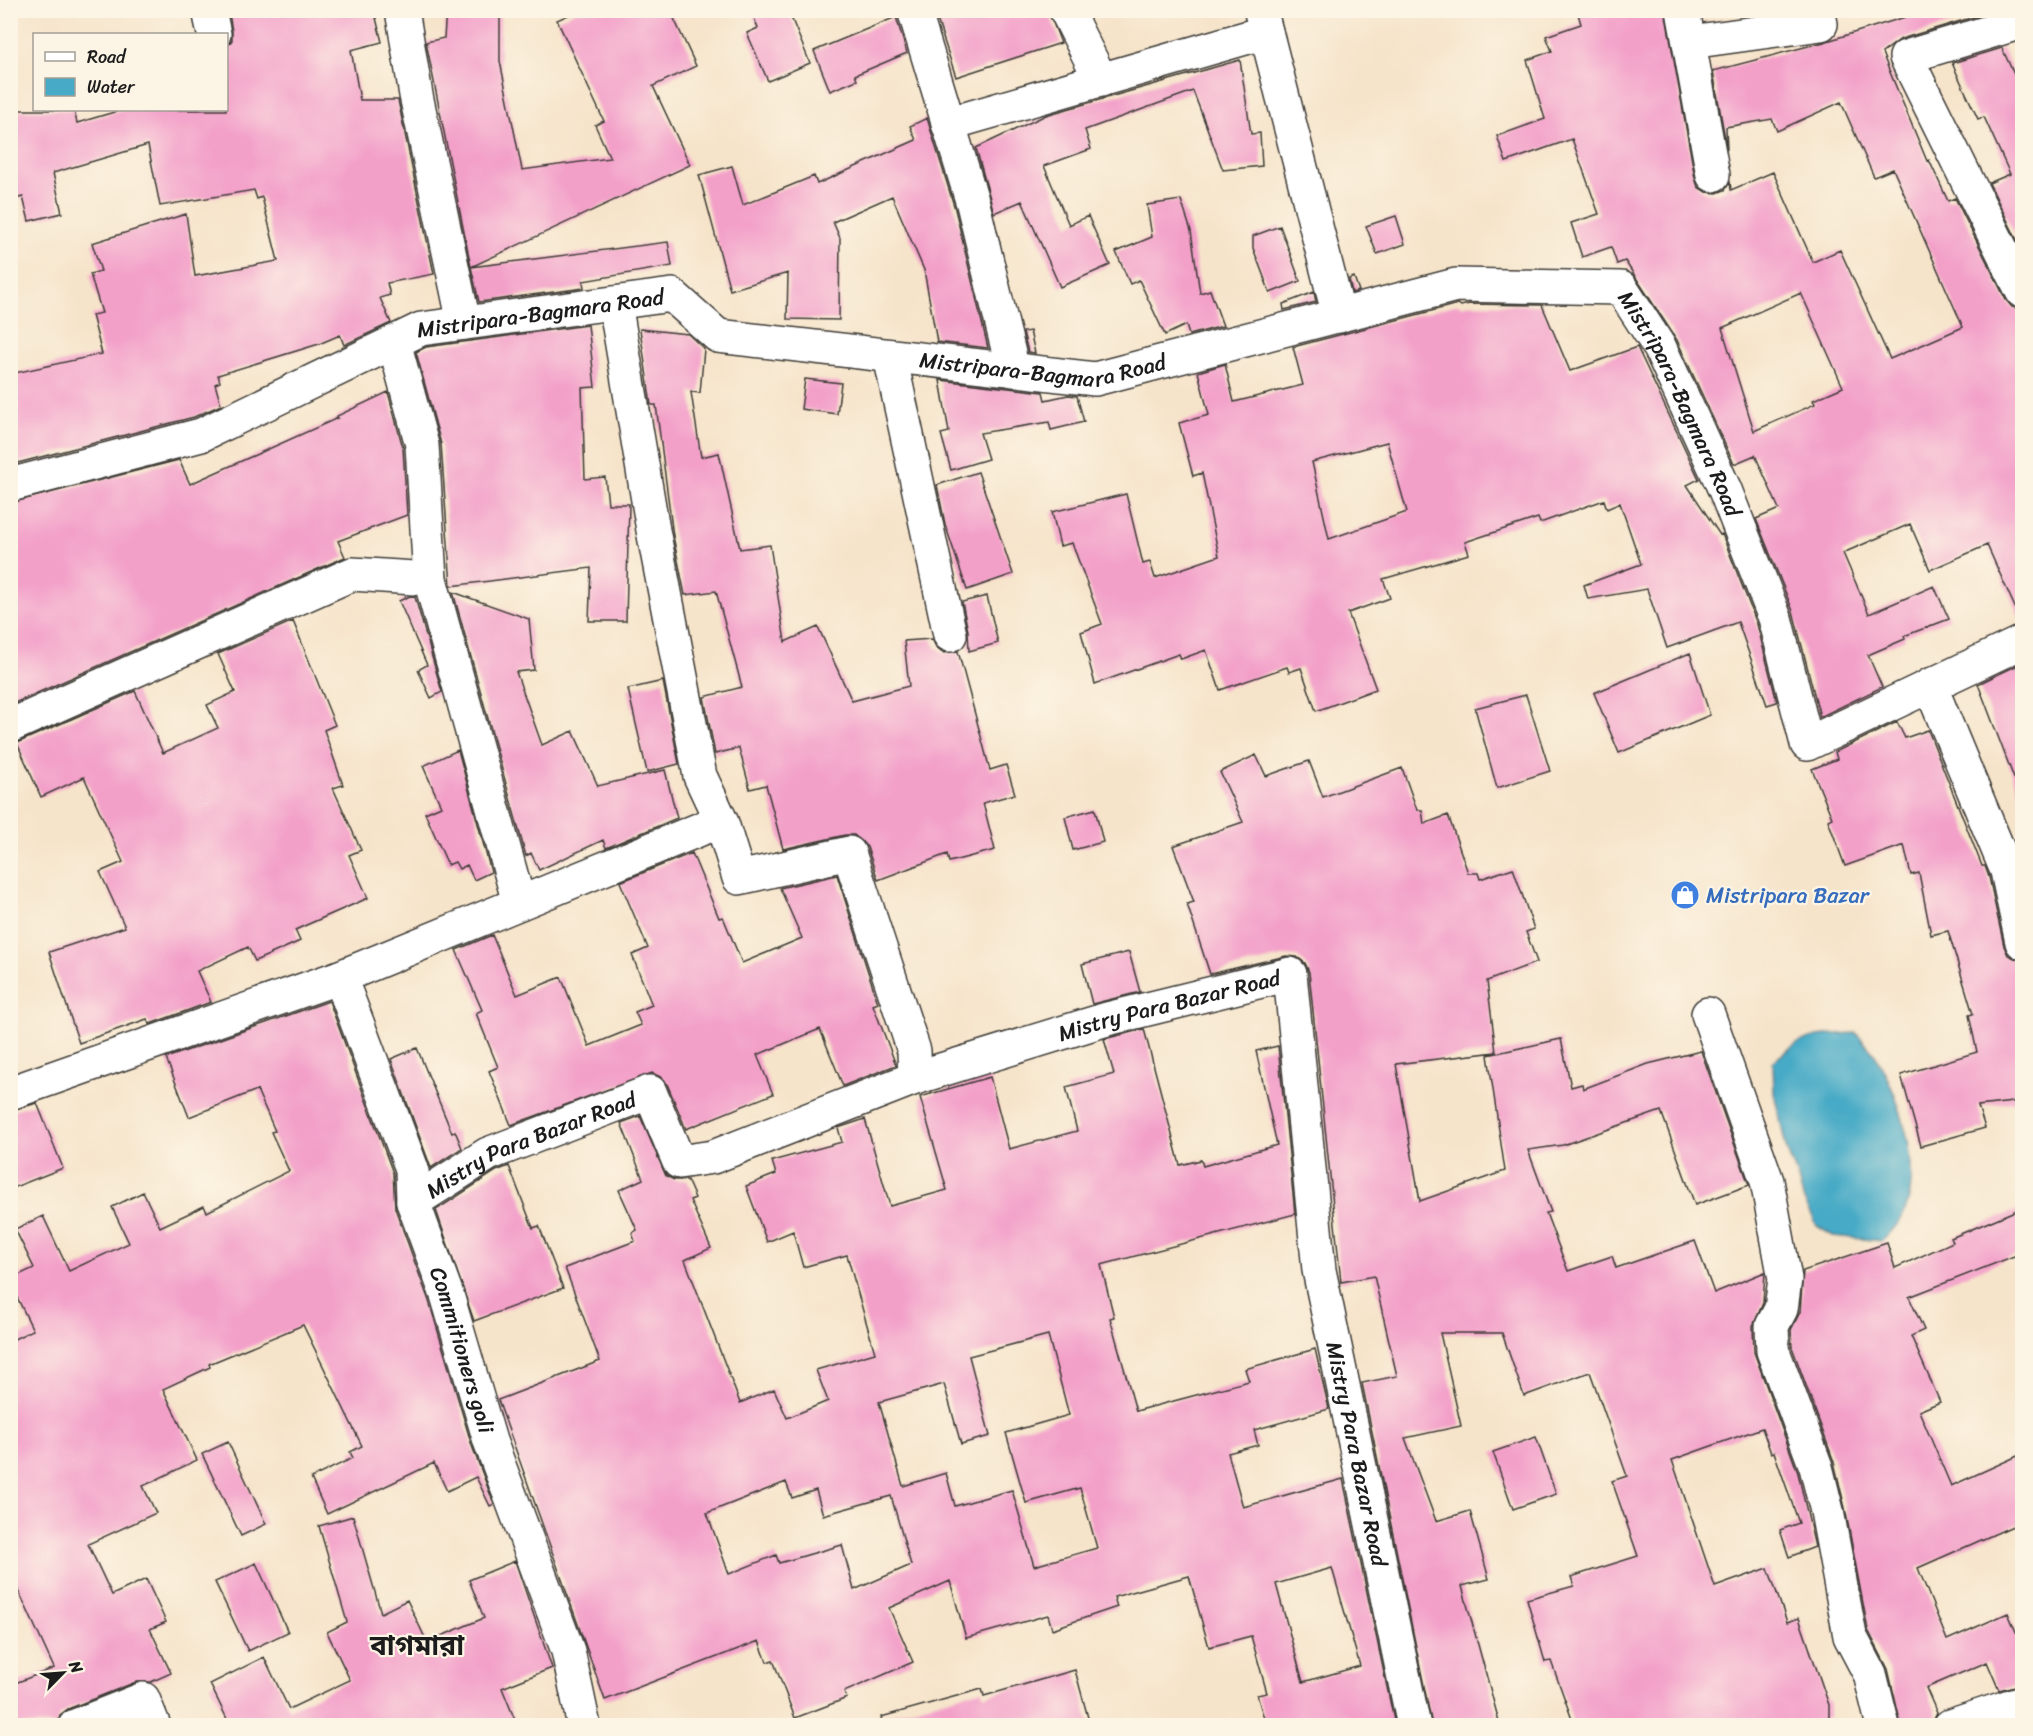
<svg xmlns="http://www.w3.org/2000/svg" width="2033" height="1736" viewBox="0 0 2033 1736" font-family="Sriracha,'Noto Sans Bengali',sans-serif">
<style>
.water{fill:#47aac6;stroke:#326371;stroke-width:1.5}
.building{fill:#f3a0c9;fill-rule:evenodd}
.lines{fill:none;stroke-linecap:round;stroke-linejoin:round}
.minor-casing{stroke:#3d3a36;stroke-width:36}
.minor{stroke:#fff;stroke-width:33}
.labels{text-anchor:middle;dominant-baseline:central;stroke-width:4.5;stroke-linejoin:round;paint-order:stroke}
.street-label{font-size:22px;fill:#1c1c1c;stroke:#fcf5e5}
.shop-label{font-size:22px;fill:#366cbe;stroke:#fcf5e5;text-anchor:start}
.district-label{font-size:28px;font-weight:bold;fill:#1c1c1c;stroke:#fcf5e5}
</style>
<rect width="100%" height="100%" fill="#fcf5e5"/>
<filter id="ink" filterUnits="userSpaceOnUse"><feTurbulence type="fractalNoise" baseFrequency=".0167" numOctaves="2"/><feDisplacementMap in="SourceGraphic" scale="12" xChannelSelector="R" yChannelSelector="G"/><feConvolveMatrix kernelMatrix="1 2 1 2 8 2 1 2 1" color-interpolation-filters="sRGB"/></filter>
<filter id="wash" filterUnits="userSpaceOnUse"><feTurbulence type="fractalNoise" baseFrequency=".008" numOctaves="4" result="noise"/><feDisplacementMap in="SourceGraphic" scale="24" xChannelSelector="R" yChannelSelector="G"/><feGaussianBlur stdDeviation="1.35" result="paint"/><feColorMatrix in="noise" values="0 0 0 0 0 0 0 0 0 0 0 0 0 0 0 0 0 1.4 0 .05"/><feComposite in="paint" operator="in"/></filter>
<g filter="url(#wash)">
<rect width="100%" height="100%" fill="#f6e4ca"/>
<path class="water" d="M1856 1033C1863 1041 1871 1049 1877 1058 1899 1096 1922 1164 1906 1208 1902 1221 1891 1232 1882 1241L1833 1236 1817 1226 1803 1198 1797 1175 1787 1151 1774 1093 1773 1062C1804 1034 1815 1035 1856 1033Z"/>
<g id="blocks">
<path class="building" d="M250 10H374L382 42 351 50 360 100H398L434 274 387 283 390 295 380 298 391 323 344 345 340 335 319 344 218 375 220 382 215 384 221 405 194 417 10 465V374L102 354 92 315 102 313 90 274 101 271 92 243 186 214 195 276 278 261 262 197 257 199 254 190 160 206 148 145 53 173 62 213 29 221 23 197 10 200V110H74L77 123 121 110H226V48L232 40V31L229 13Z
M446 10H500V61L522 170 610 158 595 125 604 121 557 20 577 11 670 10 696 66 653 86 690 165 471 267 426 42 444 38Z
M751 10H788L810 63 768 81 747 33 758 28Z
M934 10H1048L1061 43 956 77Z
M1577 10H1665L1695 178 1698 187 1706 192 1717 193 1725 190 1730 182 1731 190 1773 172 1813 262 1840 250 1890 359 1963 327 1893 169 1874 177 1841 102 1777 131 1772 119 1726 127 1727 150 1713 71 1824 42 1928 10H1985L1987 13 1901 39 1882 53 1927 161 1929 160 1948 201 1955 198 2006 300 2012 307 2022 309V623L1987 545 1930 570 1910 524 1843 553 1869 614 1934 586 1949 619 1904 636 1905 639 1868 655 1882 687 1820 717 1793 611 1756 519 1779 509 1755 455 1734 464 1677 340 1625 261 1617 264 1611 247 1582 257 1571 223 1599 214 1572 139 1506 162 1497 136 1545 119 1527 60 1552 51 1546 36 1581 24ZM1801 293 1843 387 1813 400 1815 404 1754 431 1722 328Z
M896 17 907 53 855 75 857 80 830 91 814 51Z
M2002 48 2022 92V250L1989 183 2010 174 1984 117 1978 119 1952 63Z
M1240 60 1251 134 1260 133 1262 166 1223 170 1193 91 1085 130 1091 149 1044 166 1069 225 1088 216 1110 265 1060 287 1022 201 994 213 976 148 1046 115Z
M927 118 955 209 988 348 937 342 924 270 892 196 833 222 840 238 839 320 787 319 788 273 730 290 699 175 732 166 743 205 814 176 817 184 916 140 910 126Z
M1181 200 1191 231 1200 293 1210 290 1223 326 1189 335 1186 325 1165 335 1139 280 1130 284 1116 252 1152 237 1147 205Z
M1396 216 1405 244 1377 254 1366 226Z
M1280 226 1300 281 1270 293 1253 248V236Z
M668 242 672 266 583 281 584 288 479 302 471 267Z
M1354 277 1359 291 1352 293 1349 279Z
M1314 292 1316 302 1284 310 1283 304Z
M1458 304 1461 306 1469 304 1542 305 1570 371 1637 347 1699 479 1687 485 1720 535 1722 534 1757 624 1777 702 1767 705 1738 622 1667 648 1647 589 1588 599 1584 585 1641 564 1620 503 1607 509 1604 500 1540 523 1538 518 1465 542 1469 554 1383 579 1390 598 1348 613 1376 689 1316 711 1301 668 1289 672 1287 667 1220 690 1206 650 1181 659 1179 654 1095 684 1081 632 1102 624 1072 543 1060 546 1052 512 1126 494 1143 564 1150 562 1155 578 1219 556 1202 473 1193 476 1179 423 1209 415 1198 372 1225 364 1234 402 1303 385 1293 347ZM1387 442 1407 512 1329 539 1312 462Z
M588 325 595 387 582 388 585 479 605 477 608 504H629L626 621H589L591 568 451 586 441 444 416 352 426 347Z
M640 329 688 334 704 349 700 393 691 392 701 457 719 453 740 549 770 545 785 642 818 627 852 701 909 686 904 641 932 639 936 647 944 653 958 651 990 770 1006 765 1015 794 983 803 995 850 949 862 947 854 878 880 867 847 854 835H845L783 849 766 785 750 789 739 748 715 754 704 697 742 687 716 591 685 595 673 536 656 405H651Z
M1030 331 1035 353 1028 352 1023 332Z
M805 379 841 383 837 414 801 409Z
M940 380 1043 392 1045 400 1068 395 1077 396 1084 422 1051 430 1049 422 980 433 988 459 951 470 941 434 949 432Z
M388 392 403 448 407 515 338 541 345 557 10 705V503L179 460 190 484 338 418 337 416Z
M978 472 1013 574 967 590 945 524 937 485Z
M453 592 529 619 534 670 516 672 542 745 573 731 598 786 665 770 677 818 606 848 603 840 539 870 531 853 526 856Z
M410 596 415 597 442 692 431 698 418 670 427 665 399 601Z
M987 596 998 643 969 651 968 631 962 602Z
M293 621 335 725 324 730 343 785 333 788 361 850 349 855 368 898 295 930 300 941 255 961 248 947 197 971 211 1002 150 1024 147 1019 79 1043 49 952 125 927 100 872 123 862 84 777 41 797 17 743 135 691 163 753 218 728 207 705 235 692 218 654Z
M1690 653 1710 715 1619 753 1594 693Z
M2022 663V794H2020L1978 684Z
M663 681 679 764 647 772 628 689Z
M1526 695 1550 771 1497 788 1475 708Z
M1897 722 1905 738 1928 730 1982 866H1985L1989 877 2004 946 2008 955 2019 960 2022 971V1101L1978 1106 1985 1128 1921 1146 1901 1075 1977 1052 1969 1015 1973 1014 1948 931 1931 935 1919 873 1911 875 1904 845 1845 866 1828 820 1832 818 1812 769 1837 759 1835 752Z
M458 750 491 872 474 880 467 865 459 869 455 862 448 865 425 813 441 806 423 766Z
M1256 755 1266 776 1309 761 1323 797 1402 768 1417 810H1422L1424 824 1448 815 1468 873H1478L1480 879 1513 868 1534 929 1526 932 1537 962 1487 981 1496 1052 1396 1064 1420 1201 1505 1171 1488 1055 1561 1039 1571 1087 1582 1084 1583 1089 1648 1064 1701 1051 1749 1185 1695 1205 1661 1111 1563 1145 1528 1150 1551 1212 1546 1213 1568 1271 1612 1256 1616 1268 1695 1241 1714 1293 1765 1272 1763 1303 1753 1326 1754 1352 1798 1473 1815 1547 1789 1557 1780 1530 1799 1523 1774 1452 1771 1453 1762 1428 1672 1460 1715 1587 1768 1568 1787 1622 1799 1618 1829 1705V1717L1806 1725H1574L1551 1661 1545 1662 1527 1599 1574 1586 1571 1577 1638 1556 1612 1481 1627 1476 1590 1372 1524 1396 1502 1333H1440L1461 1426 1405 1438 1436 1521 1470 1511 1489 1579 1462 1586 1500 1725H1432L1362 1383 1397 1376 1374 1276 1341 1282 1309 972 1305 963 1297 957 1286 956 1210 974 1187 904 1194 902 1173 846 1243 822 1220 772Z
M1095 809 1103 842 1073 850 1065 817Z
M692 853 719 918 723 917 742 963 802 938 780 888 837 875 878 1003 873 1005 896 1065 843 1086 820 1029 757 1055 773 1094 686 1129 667 1084 661 1077 652 1073 511 1125 489 1071 498 1067 476 1013 482 1010 456 950 492 935 517 995 561 977 589 1046 641 1025 635 1012 652 1005 632 955 648 948 620 882Z
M1129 952 1140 992 1092 1004 1082 964Z
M329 1001 393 1173 395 1208 429 1301 472 1446 494 1504 490 1506 476 1477 447 1491 434 1463 327 1514 311 1478 353 1458 350 1452 362 1446 303 1325 209 1364 210 1367 163 1389 197 1460 143 1486 156 1513 88 1544 112 1595 146 1579 166 1622 150 1629 171 1673 151 1682H136L68 1709 60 1715 57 1725H10V1685L54 1668 10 1572V1341L33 1330 10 1283V1279L34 1268 15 1229 43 1216 69 1271 129 1243 112 1207 143 1192 160 1227 204 1206 207 1212 289 1171 271 1132 275 1131 257 1090 189 1117 166 1058Z
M1144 1029 1180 1165 1201 1160 1203 1166 1277 1145 1256 1051 1278 1046 1295 1214 1101 1265 1114 1317 1110 1318 1136 1411 1249 1381 1245 1369 1315 1349 1329 1409 1254 1430 1258 1445 1228 1453 1243 1507 1343 1479 1395 1725H1266L1257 1695 1267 1693 1251 1636 1209 1647 1189 1576 1114 1597 1117 1607 1052 1629 1048 1615 966 1638 950 1581 889 1608 913 1662 844 1692 847 1698 795 1718 773 1660 767 1662 759 1641 605 1700 498 1400 600 1361 565 1268 635 1241 632 1233 637 1230 619 1190 643 1179 621 1123 640 1116 666 1176 674 1180H687L695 1198 690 1200 711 1248 685 1260 740 1403 774 1389 787 1418 828 1401 816 1370 875 1353 847 1255 803 1267 793 1231 767 1242 746 1186 776 1174 772 1161 842 1142 838 1128 865 1119 890 1206 947 1190 920 1097 990 1077 1009 1149 1077 1131 1066 1087 1114 1074 1104 1039ZM1048 1335 1069 1415 1006 1433 1026 1503 1080 1488 1097 1548 1034 1566 1012 1490 955 1506 946 1473 903 1486 879 1402 944 1384 961 1444 990 1436 969 1356ZM786 1482 792 1498 816 1490 823 1515 891 1496 911 1565 854 1590 842 1545 779 1563 776 1555 729 1574 707 1513ZM1332 1568 1360 1666 1303 1682 1276 1584Z
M417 1048 452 1133 455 1131 462 1148 431 1168 391 1059Z
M37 1103 63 1168 10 1189V1111Z
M509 1166 533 1228 539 1226 563 1288 474 1321 436 1210 496 1171Z
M2022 1208V1253L1909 1297 1924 1330 1911 1336 1940 1402 1919 1411 1951 1486 2022 1454V1522L1918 1568 1947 1640 2008 1613 2022 1646V1684L1999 1690 1987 1662 1926 1688 1937 1713 1932 1725H1901L1888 1669 1868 1630 1845 1508 1834 1462 1792 1347 1791 1330 1800 1312 1803 1271 1887 1243 1895 1268 1953 1242 1951 1238Z
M1536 1437 1556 1494 1513 1509 1493 1452Z
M228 1442 266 1524 241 1536 202 1454Z
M353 1516 381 1613 407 1600 427 1642 484 1618 469 1580 515 1561 552 1668 502 1688 517 1725H230L210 1684 264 1657 289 1709 350 1680 327 1632 347 1622 319 1526Z
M256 1563 288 1632 248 1651 215 1582Z
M1075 1670 1090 1725H883L881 1717 982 1689 984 1696Z"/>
</g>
</g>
<g filter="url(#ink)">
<use href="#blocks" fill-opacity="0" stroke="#3d3a36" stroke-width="1.5"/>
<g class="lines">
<g class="minor-casing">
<g id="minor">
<path d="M209 10 214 34"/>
<path d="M402 10 416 95 464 323"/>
<path d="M914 10 973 204 1013 370"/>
<path d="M1066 10 1101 80"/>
<path d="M1683 10 1713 175"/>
<path d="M1261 12 1339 316"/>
<path d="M2022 22 1906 57 2022 291"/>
<path d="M1690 42 1821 24 1818 10"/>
<path d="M948 124 1266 32"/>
<path d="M615 303 653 530 700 776 722 823 739 878 849 853 914 1051 915 1078"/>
<path d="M394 342 422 445 430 579 519 903"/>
<path d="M890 356 950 635"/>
<path id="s1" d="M10 485 201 435 421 329 672 295 718 336 1095 379 1456 285 1621 288 1660 348 1725 490 1775 618 1807 744 2022 642"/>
<path d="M1930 685 2007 871 2022 942"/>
<path d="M10 726 352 574 430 579"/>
<path id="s2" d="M340 977 412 1169 413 1202 447 1295 490 1441 568 1651 584 1726"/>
<path d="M1708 1014 1767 1181 1785 1279 1781 1309 1772 1326 1773 1351 1816 1467 1827 1511 1850 1636 1870 1674 1883 1726"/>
<path d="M10 1093 340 977 720 821"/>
<path id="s3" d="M413 1202 488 1154 650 1092 679 1162 713 1157 915 1078 1107 1019 1290 974 1319 1270 1414 1726"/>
<path d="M75 1726 143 1699 154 1726"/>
<path d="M1950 1726 2022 1702"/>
</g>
</g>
<use href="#minor" class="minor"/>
</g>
</g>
<defs>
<g id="shop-disc" transform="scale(1.5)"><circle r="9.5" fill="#3f7fe0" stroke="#fcf5e5"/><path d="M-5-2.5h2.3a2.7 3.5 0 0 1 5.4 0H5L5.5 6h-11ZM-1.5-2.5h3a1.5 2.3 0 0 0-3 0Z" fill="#fff"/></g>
</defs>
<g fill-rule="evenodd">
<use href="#shop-disc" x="1685" y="895"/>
</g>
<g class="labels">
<g class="street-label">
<text stroke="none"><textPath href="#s1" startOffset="562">Mistripara-Bagmara Road</textPath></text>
<text stroke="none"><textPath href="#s1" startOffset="1084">Mistripara-Bagmara Road</textPath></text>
<text stroke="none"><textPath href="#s1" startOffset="1804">Mistripara-Bagmara Road</textPath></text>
<text stroke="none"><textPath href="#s3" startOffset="854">Mistry Para Bazar Road</textPath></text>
<text stroke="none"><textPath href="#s3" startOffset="132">Mistry Para Bazar Road</textPath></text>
<text stroke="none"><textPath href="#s2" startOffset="394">Commitioners goli</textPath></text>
<text stroke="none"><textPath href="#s3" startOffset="1464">Mistry Para Bazar Road</textPath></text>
</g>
<g class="shop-label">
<text x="1706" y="895">Mistripara Bazar</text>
</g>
<g class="district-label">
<text x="417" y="1645">বাগমারা</text>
</g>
</g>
<rect width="2033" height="1736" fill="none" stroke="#fcf5e5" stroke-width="36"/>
<rect x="33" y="33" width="195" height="78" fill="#fcf5e5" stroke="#a29e95" stroke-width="1.5"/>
<rect x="45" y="52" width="30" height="9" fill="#ffffff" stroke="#a29e95" stroke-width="1.5"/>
<text x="87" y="63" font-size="18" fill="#1c1c1c">Road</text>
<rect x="45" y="78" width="30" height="18" fill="#47aac6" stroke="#a29e95" stroke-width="1.5"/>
<text x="87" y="93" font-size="18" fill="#1c1c1c">Water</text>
<g transform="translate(63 1673) rotate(65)" stroke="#fcf5e5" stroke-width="4.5" paint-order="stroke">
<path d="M0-4.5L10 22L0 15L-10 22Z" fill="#1c1c1c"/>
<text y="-9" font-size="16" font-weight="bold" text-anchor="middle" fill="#1c1c1c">N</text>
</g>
</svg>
